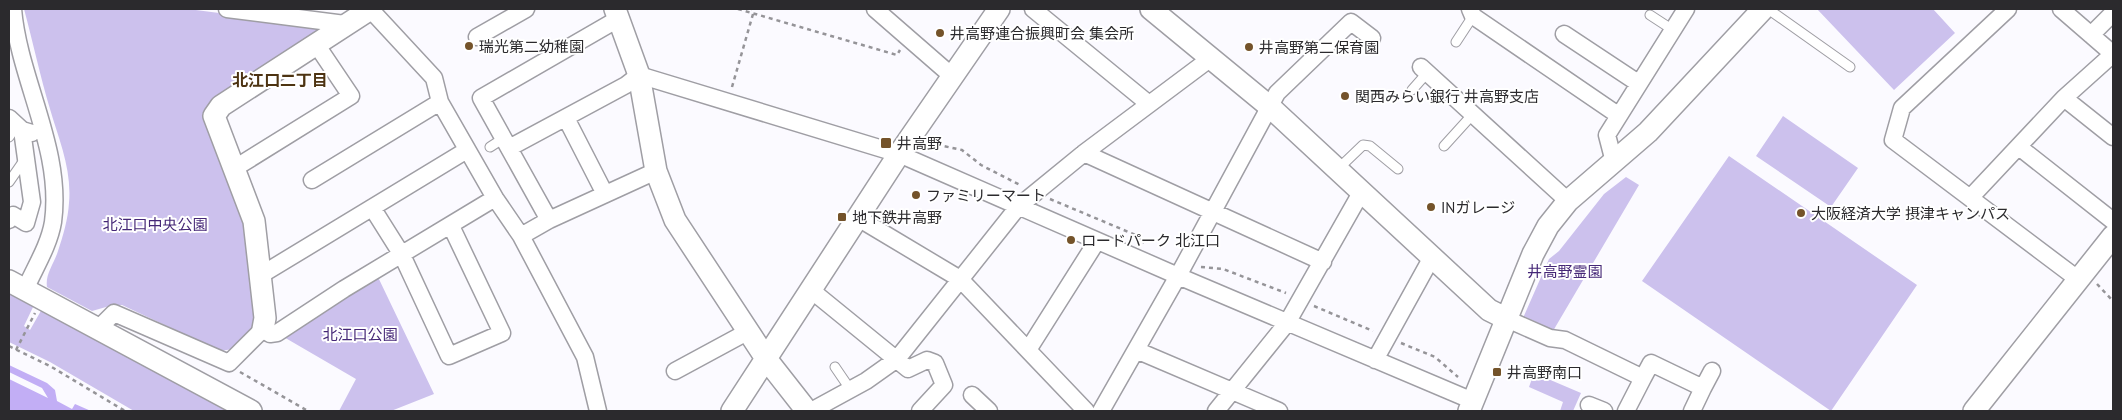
<svg xmlns="http://www.w3.org/2000/svg" width="2122" height="420" viewBox="0 0 2122 420" font-family="'PT Sans','Noto Sans JP',sans-serif">
<style>
.green{fill:#ccc1ed}
.water{fill:#c2aef5}
.lines{fill:none;stroke-linecap:round;stroke-linejoin:round}
.service-casing{stroke:#9f9ea4;stroke-width:11}
.minor-casing{stroke:#9f9ea4;stroke-width:19}
.tertiary-casing{stroke:#9f9ea4;stroke-width:24}
.path{stroke:#959498;stroke-width:2.5;stroke-dasharray:4 4;stroke-linecap:butt}
.service{stroke:#fff;stroke-width:9}
.minor{stroke:#fff;stroke-width:16}
.tertiary{stroke:#fff;stroke-width:21}
.poi-dot{fill:#74532a;stroke:#fff;stroke-width:2}
.labels{text-anchor:middle;dominant-baseline:central;stroke-width:4;stroke-linejoin:round;paint-order:stroke}
.poi-label{font-size:15px;fill:#2b2a2d;stroke:#fff;text-anchor:start}
.park-label{font-size:15px;fill:#452777;stroke:#fff}
.neighbourhood-label{font-size:16px;font-weight:bold;fill:#4d3312;stroke:#fff}
</style>
<rect width="100%" height="100%" fill="#fbfaff"/>
<path class="green" d="M24 9H188L320 26 322 31 206 108 247 223 258 324 233 349 220 351 122 305H113L92 311 47 287C45 274 54 264 58 251 63 236 68 219 69 203 72 169 59 140 50 109 40 76 33 42 24 9Z
M1817 9H1933L1955 33 1894 90Z
M1783 116 1858 168 1831 207 1756 156Z
M1729 156 1917 285 1831 411 1642 281Z
M1626 177 1639 185 1553 331 1523 318 1549 259 1559 251 1604 194Z
M377 275 434 394 391 411H339L356 379 282 336Z
M9 292 34 305 24 326 30 330 42 309 234 411H134L50 362 9 342Z
M1534 373 1581 393 1573 411H1560L1563 402 1529 387Z"/>
<path class="water" d="M9 365 47 383 55 390 57 401 72 409 75 404 91 411H9V379L48 398 42 388 9 372Z"/>
<g class="lines">
<g class="service-casing">
<path id="service" d="M1768 9 1850 67
M1650 15 1673 30
M1456 42 1473 16
M1412 90 1427 73
M9 137 17 125
M1444 146 1473 114
M490 147 504 138
M1338 169 1363 145 1370 146 1398 169
M9 182 25 159
M835 367 850 389"/>
</g>
<g class="minor-casing">
<path id="minor" d="M13 9C19 80 63 149 53 222 49 246 34 269 25 290
M227 9 345 24
M370 9 434 78 440 102 495 198 521 236 585 357 598 411
M875 9 952 76
M1033 9 1149 104
M1470 9 1473 16 1618 115
M2008 9 1902 108 1893 140 2079 280
M1564 34 1638 83
M2091 35 2113 13
M477 37 526 9
M1421 67 1568 201
M2064 98 2113 137
M9 118 22 130 32 133
M566 118 605 194
M2019 147 2113 221
M509 148 626 85 639 75 899 154 1178 276 1473 401
M1084 153 1323 262
M1614 162 1607 135 1686 9
M235 168 351 96 316 44
M312 180 440 102
M1970 198 2064 98 2113 54 2061 9
M373 209 402 255 449 356 502 333 451 226
M858 218 960 279 1086 411
M9 220 13 215 26 223 32 202 22 130
M549 220 481 98 618 19
M521 236 549 220 656 171
M261 275 467 150
M811 290 908 369 927 360 935 363 944 385 920 411
M1507 319 1550 338 1565 340 1643 378 1651 363 1703 388 1692 411
M98 329 114 313 229 363 263 329 270 334 277 333 344 289 495 198
M1028 350 1097 241
M1136 350 1279 411
M1375 360 1432 257
M675 371 749 331
M1703 388 1712 371
M972 395 989 411
M1589 405 1604 411
M811 411 866 381 897 359 1018 207 1084 153 1211 58
M1101 411 1178 276 1277 93 1351 22 1372 38
M1216 411 1287 323 1362 191
M1626 411 1643 378"/>
</g>
<g class="tertiary-casing">
<path id="tertiary" d="M615 9 639 75 656 171 675 220 767 360 807 411
M1151 9 1270 107 1489 310 1507 319
M9 281 251 411
M263 329 265 318 254 221 214 116 221 106 369 10
M732 411 899 154 999 9
M1469 411 1533 254 1548 226 1568 201 1648 132 1763 9
M1974 411 2113 236"/>
</g>
<path class="path" d="M738 9 897 55 900 50
M732 87 753 14 752 9
M929 143 962 150 981 165 1020 185
M1050 199 1138 236 1144 243
M1201 267 1223 269 1286 293
M2097 284 2113 301
M1314 306 1373 331
M1401 343 1435 357 1458 377
M9 346 50 366 125 411
M16 350 35 313
M240 372 308 411"/>
<use href="#service" class="service"/>
<use href="#minor" class="minor"/>
<use href="#tertiary" class="tertiary"/>
</g>
<g class="poi-dot">
<circle cx="940" cy="33" r="5"/>
<circle cx="469" cy="46" r="5"/>
<circle cx="1249" cy="47" r="5"/>
<circle cx="1345" cy="96" r="5"/>
<rect x="880" y="137" width="12" height="12" rx="2.5"/>
<circle cx="916" cy="195" r="5"/>
<circle cx="1431" cy="207" r="5"/>
<circle cx="1801" cy="213" r="5"/>
<rect x="837" y="212" width="10" height="10" rx="2.5"/>
<circle cx="1071" cy="240" r="5"/>
<rect x="1492" y="367" width="10" height="10" rx="2.5"/>
</g>
<g class="labels">
<g class="poi-label">
<text x="950" y="33">井高野連合振興町会 集会所</text>
<text x="479" y="46">瑞光第二幼稚園</text>
<text x="1259" y="47">井高野第二保育園</text>
<text x="1355" y="96">関西みらい銀行 井高野支店</text>
<text x="897" y="143">井高野</text>
<text x="926" y="195">ファミリーマート</text>
<text x="1441" y="207">INガレージ</text>
<text x="1811" y="213">大阪経済大学 摂津キャンパス</text>
<text x="852" y="217">地下鉄井高野</text>
<text x="1081" y="240">ロードパーク 北江口</text>
<text x="1507" y="372">井高野南口</text>
</g>
<g class="park-label">
<text x="155" y="224">北江口中央公園</text>
<text x="1565" y="271">井高野霊園</text>
<text x="360" y="334">北江口公園</text>
</g>
<g class="neighbourhood-label">
<text x="280" y="80">北江口二丁目</text>
</g>
</g>
<rect width="2122" height="420" fill="none" stroke="#2b2a2d" stroke-width="20"/>
</svg>
